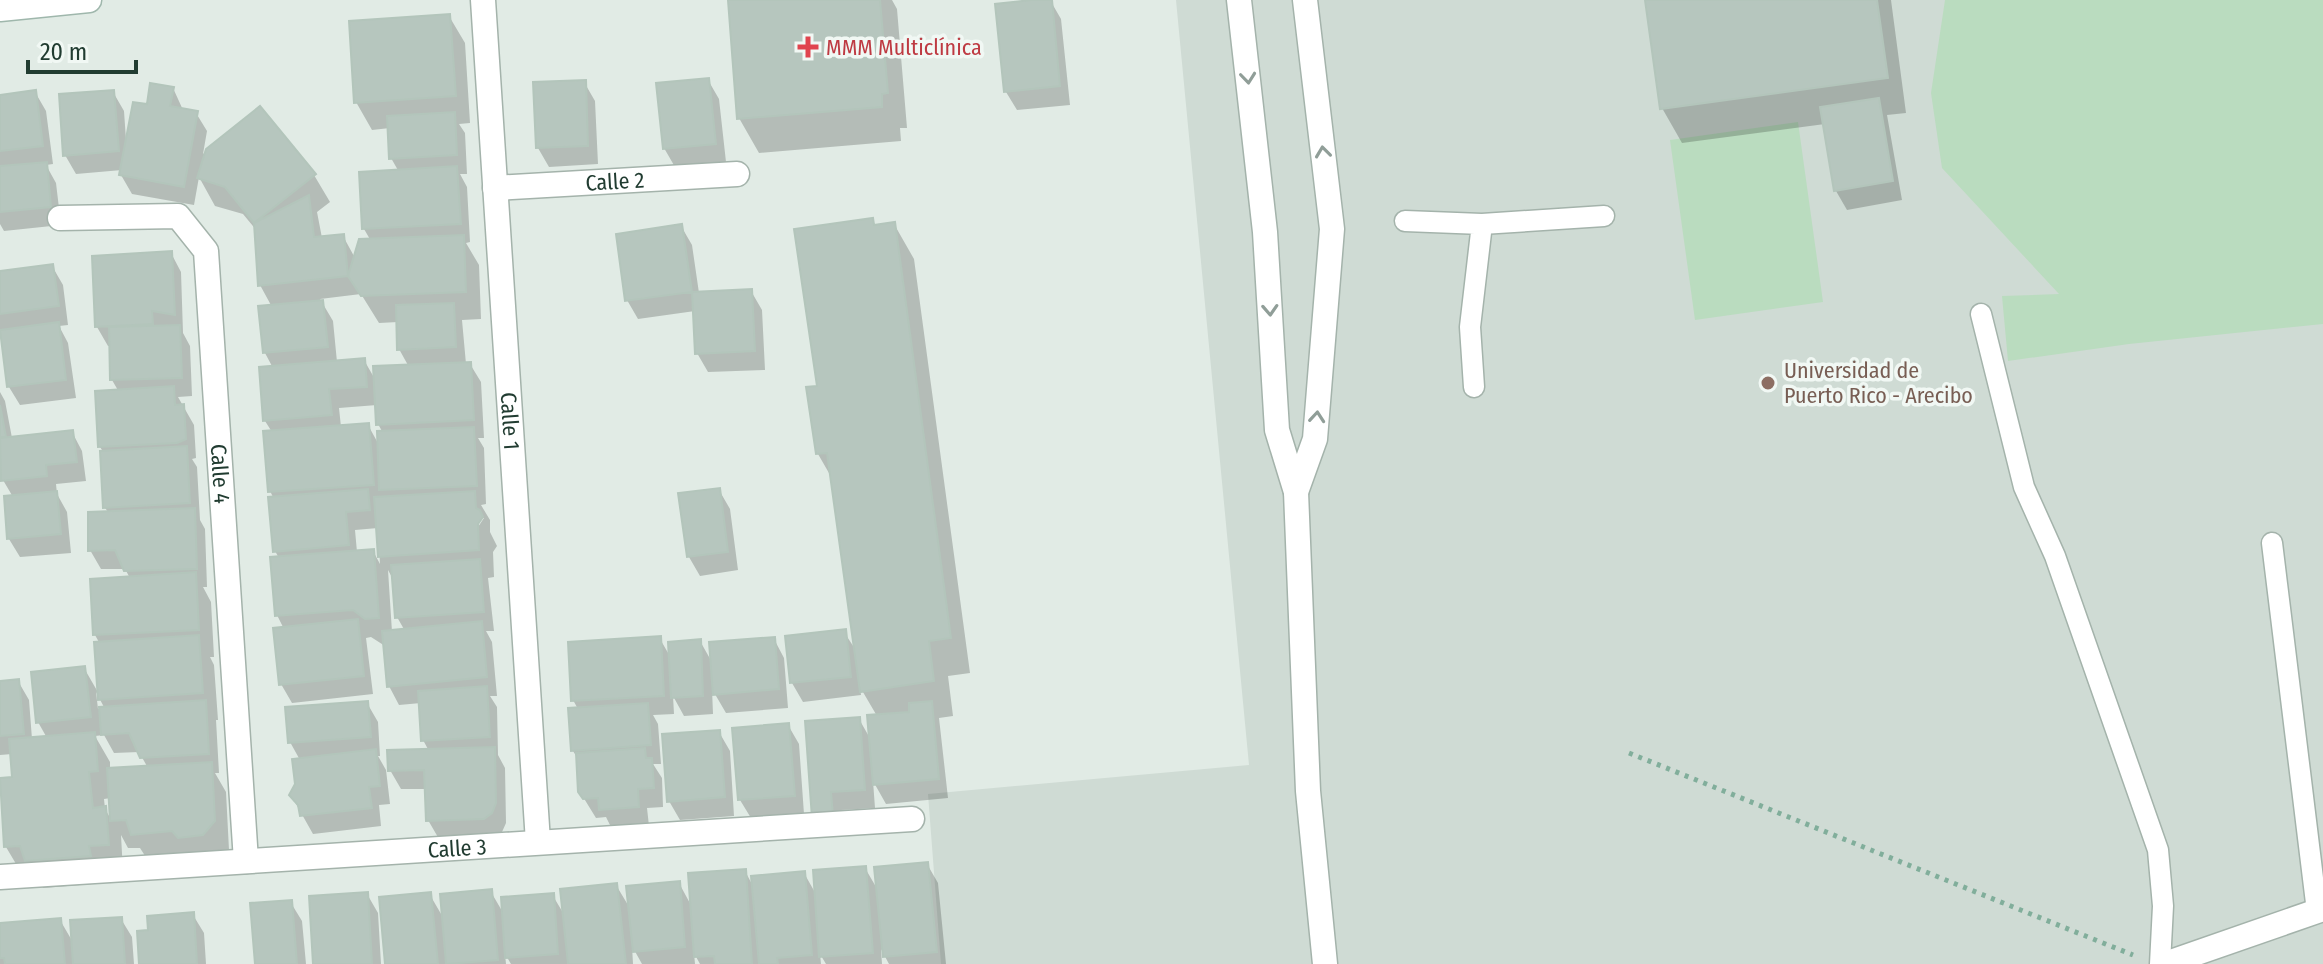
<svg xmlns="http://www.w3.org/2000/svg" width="2323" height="964" viewBox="0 0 2323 964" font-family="'Fira Sans Condensed',sans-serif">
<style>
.built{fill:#cfdbd4}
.green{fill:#badcbf}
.shadow{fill:#0003;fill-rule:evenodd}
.building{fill:#b6c6be;stroke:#b3c5bb;stroke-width:2}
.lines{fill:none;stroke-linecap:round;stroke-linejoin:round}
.lane-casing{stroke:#a4b3ab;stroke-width:23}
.street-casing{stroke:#a4b3ab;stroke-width:27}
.secondary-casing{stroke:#9fb7ac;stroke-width:27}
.path{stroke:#81ae9b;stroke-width:5;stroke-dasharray:4 6;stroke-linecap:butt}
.lane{stroke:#fff;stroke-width:20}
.street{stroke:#fff;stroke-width:24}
.secondary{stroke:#fff;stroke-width:24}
.oneway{stroke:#909e98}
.health-dot{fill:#e0444e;stroke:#f1f8f4;stroke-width:3}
.education-dot{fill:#8d6e63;stroke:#f1f8f4;stroke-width:3}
.labels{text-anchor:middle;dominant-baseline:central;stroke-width:7;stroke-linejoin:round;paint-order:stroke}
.health-label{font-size:22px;fill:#be3a42;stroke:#f1f8f4;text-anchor:start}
.street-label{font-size:22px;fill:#213c31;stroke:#f1f8f4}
.education-label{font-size:22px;fill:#785e54;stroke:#f1f8f4;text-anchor:start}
</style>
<rect width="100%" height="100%" fill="#e1ebe5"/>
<path class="built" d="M1176 0H2323V964H941L928 794 1249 765Z"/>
<path class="green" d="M1945 0H2323V324L2129 344 2008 361 2002 296 2059 294 1942 168 1931 93Z
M1798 122 1823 302 1695 320 1670 140Z"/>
<path class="shadow" d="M730 0H892L897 9 907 128H900L901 141 759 153 739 118Z
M1050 0 1061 19 1070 105 1017 110 1006 92Z
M1647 0H1891L1906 113 1887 115 1902 200 1847 210 1836 191 1825 124 1682 143 1662 108Z
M449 16 465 43 470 123 459 124 465 133 467 174H460L467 187 470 242 466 243 479 265 481 319 462 320 466 364H470L481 382 484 438H478L484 448 486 504 481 505 490 520V532L497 546 493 552 494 577 488 578 494 631H486L492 642 497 696H490L497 707 498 755 505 768 506 823 502 832 495 838 439 839 428 820 427 789H401L390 770 429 751 423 740 421 703 399 705 389 686 385 646 371 637 366 638 373 694 292 703 281 684 284 629 277 615 279 558 275 551 274 499 270 491 272 432 265 421 273 368 265 353 272 307 260 285 257 231 243 214 215 206 199 177 194 205 132 194 121 175 122 170 76 174 65 155 113 92 124 111 126 140 149 107 173 88 183 110 196 113 207 131 203 154 260 108 314 175 330 202 317 212 322 238 343 236 355 258 371 241 364 229 399 172 391 158 390 128 372 130 356 102ZM361 294 379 323 398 322 399 349 409 367 376 381 364 360 337 362 333 321 320 299ZM377 405 378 424 383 433 379 445 368 425 341 427 339 408ZM479 518H484L474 533ZM378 528 380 564 373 551 357 552 355 530ZM388 570 394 581 397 617 405 631 392 632Z
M708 80 719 99 726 162 675 167 664 148Z
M584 82 595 101 598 164 549 167 538 148Z
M35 92 46 111 53 164 46 165 56 183 61 225 4 231 0 224V97Z
M872 220 876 227 894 224 914 259 970 673 948 676 953 716 939 718 948 798 886 804 873 781 875 808 841 810 842 834 814 817 859 719 871 740 877 716 860 687 861 695 803 702 792 683 844 632 857 652 833 480 818 454 819 388Z
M681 226 692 245 699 293 751 291 762 310 765 370 708 372 697 353 695 311 638 319 627 300Z
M171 253 181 272 183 333 190 346 192 396 178 397 194 425 196 458 192 459 197 467 200 520 205 529 207 587H203L211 602 214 657H210L214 665 218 720H216L219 773H215L226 792 229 850 225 857 149 862 140 848H128L121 835 123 872 104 874 105 883 43 888 35 873 22 874 6 847 14 779 12 754 0 755V683L18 681 29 700 32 739 47 738 38 722 84 668 99 694 100 644 95 635 130 578 125 569H101L90 550 109 513 105 508 104 453 100 447 119 392 112 380 111 346H108L97 327 94 258ZM96 692 105 709H98ZM104 735 114 753 139 752 148 768 110 770V762L95 736ZM111 798 112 821 105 809 104 799Z
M52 266 63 285 68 325 59 326 68 343 76 398 20 405 9 387 2 333 0 334V273Z
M0 392 5 401 12 438 72 432 82 451 86 481 56 484 57 494 67 512 71 553 20 557 9 539 13 497 3 480 0 457Z
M719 490 730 509 738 570 700 576 689 557 681 495Z
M660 639 671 658 700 641 713 664 774 639 784 658 788 708 726 713 712 689 713 714 684 716 673 696 674 714 653 715 658 724 661 764H653L662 778 663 807 647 808 649 826 612 829 606 817 596 818 580 792 578 759 573 751 578 709 573 700Z
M367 703 378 722 380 756H378L386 770 390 804 379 805 381 826 313 834 291 795 297 784 300 760 290 742Z
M788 725 799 744 804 814 751 818 740 800Z
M719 732 730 751 734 816 680 820 669 801Z
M927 864 938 883 946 964H889L881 949 882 964H826L820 954 821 964H700L694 953 695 964H642L632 946 633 964H511L505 954 506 964H448L445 959 446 964H387L430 895 444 919 491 892 505 916 553 896 565 916 616 885 631 910 679 883 692 907 745 871 754 888 804 873 817 896 865 868 879 892Z
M367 894 378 913 381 964H315Z
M291 903 302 921 306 964H257Z
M193 915 204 933 206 964H141Z
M121 919 132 937 134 964H0V925L60 920 74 944Z"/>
<path class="building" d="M728 0H880L888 93 882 94V107L737 119Z
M1031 0H1052L1060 86 1004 92 995 4Z
M1645 0H1877L1888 78 1660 109Z
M450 14 456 96 354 103 349 21Z
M709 78 716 144 663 149 656 83Z
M586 80 588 146 536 148 533 82Z
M150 83 174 87 170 106 198 111 184 187 119 175 133 102 147 104Z
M36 90 43 146 0 151V95Z
M114 90 119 151 63 156 59 94Z
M1879 98 1893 181 1834 191 1820 107Z
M260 106 316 174 254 223 225 187 197 178 206 149Z
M455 112 457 155 389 159 387 116Z
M47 162 51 207 0 212V166Z
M457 166 461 224 362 229 359 172Z
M309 195 314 237 344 234 348 276 258 286 254 223Z
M873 218 874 225 895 222 951 638 929 641 934 681 860 692 827 453 816 454 806 387 817 386 794 229Z
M682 224 692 292 625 301 616 234Z
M464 235 466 292 361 296 348 276 359 239Z
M172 251 175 315 152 311 153 324 95 327 92 256Z
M53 264 59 306 0 314V271Z
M752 289 755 351 695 354 692 292Z
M323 300 328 347 263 353 258 306Z
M454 303 456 347 397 350 396 305Z
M59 322 66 380 7 387 0 330Z
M180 325 182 378 110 380 109 327Z
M365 358 367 387 329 389 332 415 263 421 259 367Z
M471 362 474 420 376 425 373 366Z
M174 386 175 405 184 404 186 439 177 443 98 447 95 391Z
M0 405 6 437H0Z
M369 423 374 485 268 492 263 431Z
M474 427 477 486 379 490 377 431Z
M73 430 77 462 46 465 47 476 1 481 0 438Z
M187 446 190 503 103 508 100 451Z
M720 488 728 552 687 557 678 493Z
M368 489 370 510 346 512 349 545 273 552 268 497Z
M57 491 61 534 7 539 4 496Z
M475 491 476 508 480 510 483 517 478 524 479 550 378 557 374 497Z
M195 508 197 569 124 571 115 550 88 551V512Z
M374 549 379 618 365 619 353 610 275 616 270 557Z
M480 559 484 612 395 618 391 565Z
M196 572 199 630 93 635 90 579Z
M358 619 364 676 279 685 273 628Z
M482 621 487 677 387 687 382 631Z
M846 629 851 677 790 683 785 636Z
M199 635 203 693 98 700 94 642Z
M661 636 664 696 571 701 568 642Z
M775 637 779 689 713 695 709 642Z
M701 639 703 696 671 698 668 642Z
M85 666 91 717 36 723 31 672Z
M19 679 24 734 0 736V681Z
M487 686 490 737 421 741 418 691Z
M206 700 209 754 140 758 129 733 101 735 99 707Z
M368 701 371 737 288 743 285 707Z
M932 701 939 779 873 785 867 715 909 712V703Z
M648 703 651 745 571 751 568 708Z
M860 717 865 790 831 792 833 816 812 818 805 721Z
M789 723 795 796 738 800 732 728Z
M720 730 725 797 667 802 662 734Z
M95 732 98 771 89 772 93 808 106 806 109 845 89 846 91 856 25 861 20 846 4 847 0 778 12 777 9 739Z
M495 747 496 803 492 813 484 819 426 821 424 770 388 771 387 750Z
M645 748 646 758H652L654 788 638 789 639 807 599 810 598 798 583 799 578 792 576 753Z
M376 749 380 786 369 787 372 808 300 816 298 805 289 795 295 784 292 759Z
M212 762 215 821 203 835 178 838 172 831 131 835 126 820 110 821 107 768Z
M928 862 937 952 883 957 874 867Z
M866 866 873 953 819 957 813 870Z
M746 869 752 964H715L714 956 694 957 688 873Z
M805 871 812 955 777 958 778 964H759L751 876Z
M680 881 685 947 633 952 626 886Z
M617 883 626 964H568L560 889Z
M492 889 498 960 446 964 440 894Z
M368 892 372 964H313L309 896Z
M431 892 438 964H385L379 897Z
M554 893 558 954 505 958 501 897Z
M292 900 297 964H255L250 903Z
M194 912 197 964H139L137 931 148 930 147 916Z
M122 917 125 964H73L70 920Z
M61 918 65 964H5L4 958H0V923Z"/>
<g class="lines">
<g class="lane-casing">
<path id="lane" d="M1405 221 1482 224 1470 327 1474 387
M1482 224 1604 216
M1981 314 2024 487 2055 556 2158 850 2163 906 2160 964
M2272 543 2317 911"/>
</g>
<g class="street-casing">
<g id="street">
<path id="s1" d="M483 0 538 842"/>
<path d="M1239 0 1265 232 1277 430 1296 492 1308 791 1325 964"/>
<path id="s2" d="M495 188 737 174"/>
<path id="s3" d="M60 218 178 216 206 251 246 861"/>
<path d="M1296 492 1315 439 1332 229 1305 0"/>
<path id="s4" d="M0 877 912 819"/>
<path d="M2165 964 2323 909"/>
</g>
</g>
<g class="secondary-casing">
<path id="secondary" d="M0 9 89 0"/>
</g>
<path class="path" d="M1629 753 2133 955"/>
<use href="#lane" class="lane"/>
<use href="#street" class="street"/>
<use href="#secondary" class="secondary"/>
</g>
<defs><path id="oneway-chevron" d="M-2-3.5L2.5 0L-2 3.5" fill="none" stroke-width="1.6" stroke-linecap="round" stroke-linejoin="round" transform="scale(2)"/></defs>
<g class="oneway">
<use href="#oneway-chevron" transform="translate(1248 78) rotate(84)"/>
<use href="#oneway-chevron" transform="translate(1323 152) rotate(-97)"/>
<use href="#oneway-chevron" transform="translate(1270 310) rotate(87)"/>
<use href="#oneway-chevron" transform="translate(1317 417) rotate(-85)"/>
</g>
<path class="health-dot" d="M804 35h8v8h8v8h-8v8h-8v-8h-8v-8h8z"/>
<circle class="education-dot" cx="1768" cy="383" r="8"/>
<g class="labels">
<g class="health-label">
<text x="826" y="47">MMM Multiclínica</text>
</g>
<g class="street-label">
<text stroke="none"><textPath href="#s2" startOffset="120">Calle 2</textPath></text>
<text stroke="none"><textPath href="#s1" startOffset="422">Calle 1</textPath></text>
<text stroke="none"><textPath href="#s3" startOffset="386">Calle 4</textPath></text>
<text stroke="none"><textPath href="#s4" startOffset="458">Calle 3</textPath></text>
</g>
<g class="education-label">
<text x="1784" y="370">Universidad de<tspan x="1784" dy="25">Puerto Rico - Arecibo</tspan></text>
</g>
</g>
<path d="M28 60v12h108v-12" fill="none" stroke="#213c31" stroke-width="4"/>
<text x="40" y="60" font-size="24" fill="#213c31" stroke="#f1f8f4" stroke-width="6" paint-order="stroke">20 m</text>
</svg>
